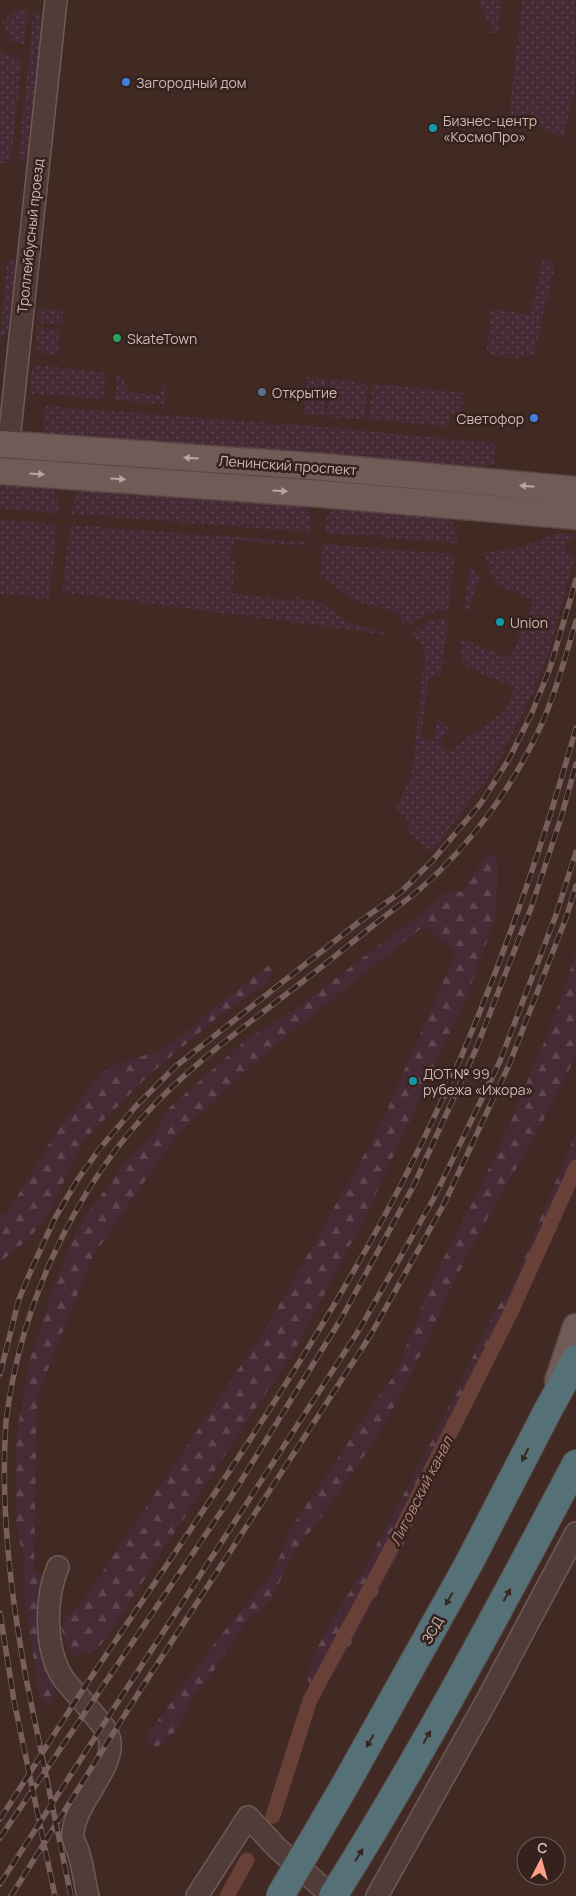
<svg xmlns="http://www.w3.org/2000/svg" width="576" height="1896" viewBox="0 0 576 1896" font-family="Manrope,sans-serif">
<style>
.grass{fill:url(#grass-dots)}
.forest{fill:url(#forest-firs)}
.lines{fill:none;stroke-linecap:round;stroke-linejoin:round}
.canal{stroke:#684038;stroke-width:15}
.minor-casing{stroke:#6e5b56;stroke-width:24}
.major-casing{stroke:#594642;stroke-width:29}
.highway-casing{stroke:#584540;stroke-width:30}
.minor{stroke:#503d39;stroke-width:21}
.major{stroke:#705b57;stroke-width:26}
.highway{stroke:#557076;stroke-width:28}
.rail-casing{stroke:#77605b;stroke-width:5.5}
.rail{stroke:#35221d;stroke-width:4;stroke-dasharray:11;stroke-linecap:butt}
.highway-bridge-casing{stroke:#584540;stroke-width:30;stroke-linecap:butt}
.highway-bridge{stroke:#557076;stroke-width:28}
.oneway{fill:#b9a6a2}
.oneway2{fill:#372621}
.shop-dot{fill:#3f7fe0;stroke:#35221d;stroke-width:2}
.culture-dot{fill:#0f9aa8;stroke:#35221d;stroke-width:2}
.leisure-dot{fill:#2e9e5b;stroke:#35221d;stroke-width:2}
.service-dot{fill:#5c6f8a;stroke:#35221d;stroke-width:2}
.labels{text-anchor:middle;dominant-baseline:central;stroke-width:5;stroke-linejoin:round;paint-order:stroke}
.poi-label{font-size:14px;fill:#cbb9b5;stroke:#35221d;text-anchor:start}
.street-label{font-size:14px;fill:#cbb9b5;stroke:#35221d}
.water-label{font-size:15px;font-style:italic;fill:#b3857c;stroke:#35221d}
</style>
<defs>
<pattern id="grass-dots" width="8" height="8" patternUnits="userSpaceOnUse" patternTransform="scale(1.25)"><rect width="8" height="8" fill="#462a35"/><path d="M2 2h.1M6 6h.1" fill="none" stroke="#5f4750" stroke-width="1.8" stroke-linecap="round"/></pattern>
<pattern id="forest-firs" width="22" height="20" patternUnits="userSpaceOnUse" patternTransform="scale(1.25)"><rect width="22" height="20" fill="#462a35"/><path d="M5 1l3.5 6h-7zM16 11l3.5 6h-7z" fill="#5f4750"/></pattern>
</defs>
<rect width="100%" height="100%" fill="#412924"/>
<path class="grass" d="M478 0H502L498 33H492V24L485 17Z
M522 0H576V85L563 139 543 127 508 123Z
M18 9 28 10 24 44 12 42 2 22Z
M34 9 40 14 42 21 27 154 24 161H18Z
M0 52 22 60 11 159 5 163H0Z
M543 258 551 261 554 269 534 354C526 359 497 359 490 353 487 350 487 348 487 345L491 311 496 309 530 315Z
M11 259H14L16 266 8 331 0 339 7 262Z
M38 308 63 311 61 325 37 323Z
M37 327 61 330 58 356C35 353 35 350 37 327Z
M36 365 107 373 104 399 33 394 30 391 32 369Z
M117 375C127 377 127 384 127 392L160 395 162 384H166L165 404 115 400Z
M307 377 327 379 324 416 303 414Z
M331 379 368 384 365 420 327 417Z
M373 383 464 393 461 414 450 413 448 427 369 419Z
M44 406 324 427 496 443 494 464 481 467 53 435 43 433Z
M0 484 54 489 59 502V513L0 509Z
M81 490 305 507C314 513 310 523 309 532L71 514 74 498 78 491Z
M337 509 446 517C456 522 458 533 457 543L325 533C326 523 325 512 337 509Z
M0 520 57 524 49 600 0 594Z
M70 525 307 542V546L234 540 230 560 235 561 232 593 295 601 296 597 320 602 349 623 377 630 388 635 62 592Z
M557 533 576 534V538L570 539 567 542 566 552 575 556 548 656 532 695 494 770 432 852 407 833 410 823 396 810 412 772 425 650 412 633C422 623 434 617 448 619L441 676 429 677 421 738 434 741 437 718 451 730 440 742 448 751 451 752 462 741 505 711 515 688 467 667C458 659 460 649 462 638L510 659 533 600 496 584 483 553 522 547Z
M323 544 455 554 449 609 428 614 406 626 397 614 387 609 356 602 320 576Z
M472 567 475 569 480 580 468 610H464L469 569Z"/>
<path class="forest" d="M494 853 498 861 497 914 466 998 367 1213 296 1349 249 1418 107 1637 96 1651 75 1656 68 1648 61 1628 67 1617 83 1601 268 1325 381 1124 456 952 424 926 268 1051 177 1135 93 1256 37 1397 34 1571 43 1576 40 1611 55 1694 52 1704 45 1707 39 1693 25 1604 23 1556 16 1523 15 1444 30 1359 54 1285 80 1224 128 1158 152 1136 169 1108 248 1038 298 1007 423 912 443 894 454 890 462 892 484 859Z
M576 951V1056L537 1133 483 1226 452 1286 410 1377 378 1436 315 1526 293 1552 273 1597 259 1612 248 1620 208 1679 193 1697 176 1730 166 1741 156 1747 144 1739 220 1636 269 1577 281 1554 289 1532 303 1508 327 1475 370 1408 396 1373 430 1285 483 1181 507 1129 543 1045 566 985Z
M269 965 273 974 268 982 217 1018 149 1075 82 1142 53 1206 31 1237 0 1262V1212L6 1215 60 1126 100 1073 122 1062 159 1051 182 1035 215 1007Z
M576 1133V1186L542 1262 422 1509 359 1630 336 1671 312 1695 307 1676 318 1646 333 1618 362 1573 435 1435 495 1311 513 1284Z"/>
<g class="lines">
<path class="canal" d="M273 1816 310 1700 400 1532 511 1312 576 1167
M227 1896 247 1860"/>
<g class="minor-casing">
<path id="minor" d="M7 459 56 0
M58 1567C45 1598 44 1648 63 1678 71 1689 82 1699 90 1710 98 1720 109 1730 110 1742 113 1770 75 1803 73 1833 72 1838 75 1843 77 1848 83 1864 84 1880 88 1896
M197 1896 248 1817 277 1848 332 1896
M377 1896 487 1700 576 1533"/>
</g>
<g class="major-casing">
<path id="major" d="M0 444 323 467 576 490
M0 471 322 494 576 516
M558 1381 576 1327"/>
</g>
<g class="highway-casing">
<path id="highway" d="M547 1412 576 1359
M333 1896C421 1756 499 1610 576 1464"/>
</g>
<use href="#minor" class="minor"/>
<use href="#major" class="major"/>
<use href="#highway" class="highway"/>
<g class="rail-casing">
<path id="rail" d="M0 1374 19 1299 32 1268 55 1218 78 1179 101 1147 136 1106 176 1066 359 922 401 892 432 861 481 803 509 759 531 715 550 668 576 580
M0 1613 14 1701 55 1896
M0 1819C33 1769 64 1717 98 1667 204 1509 315 1351 403 1181 477 1036 532 884 576 728
M0 1838 231 1497 341 1319 413 1187 476 1049 531 908 561 818 576 764
M0 1884 359 1330 434 1198 500 1061 556 915 576 852
M11 1896 141 1689 370 1336 444 1204 509 1065 566 918 576 886
M71 1896C56 1825 41 1754 27 1683 11 1597 0 1509 6 1422 13 1364 29 1309 53 1256 76 1206 105 1159 142 1118 188 1066 247 1025 302 982 330 961 357 938 384 917 396 907 409 899 420 889 472 844 515 784 543 721 557 689 566 655 576 621"/>
</g>
<use href="#rail" class="rail"/>
<g class="highway-bridge-casing">
<path id="highway-bridge" d="M280 1896 344 1787 468 1565 547 1412"/>
</g>
<use href="#highway-bridge" class="highway-bridge"/>
</g>
<defs><path id="oneway-solid" d="M-6-.8H1V-3.2L6.5 0L1 3.2V.8H-6Z" transform="scale(1.25)"/></defs>
<g class="oneway">
<use href="#oneway-solid" transform="translate(191 458) rotate(-176)"/>
<use href="#oneway-solid" transform="translate(37 474) rotate(4)"/>
<use href="#oneway-solid" transform="translate(118 479) rotate(4)"/>
<use href="#oneway-solid" transform="translate(527 486) rotate(-175)"/>
<use href="#oneway-solid" transform="translate(280 491) rotate(4)"/>
</g>
<g class="oneway2">
<use href="#oneway-solid" transform="translate(525 1455) rotate(117)"/>
<use href="#oneway-solid" transform="translate(507 1595) rotate(-61)"/>
<use href="#oneway-solid" transform="translate(449 1599) rotate(119)"/>
<use href="#oneway-solid" transform="translate(427 1737) rotate(-61)"/>
<use href="#oneway-solid" transform="translate(370 1741) rotate(119)"/>
<use href="#oneway-solid" transform="translate(359 1855) rotate(-58)"/>
</g>
<g class="shop-dot">
<circle cx="126" cy="82" r="5"/>
<circle cx="534" cy="418" r="5"/>
</g>
<g class="culture-dot">
<circle cx="433" cy="128" r="5"/>
<circle cx="500" cy="622" r="5"/>
<circle cx="413" cy="1081" r="5"/>
</g>
<circle class="leisure-dot" cx="117" cy="338" r="5"/>
<circle class="service-dot" cx="262" cy="392" r="5"/>
<g class="labels">
<g class="poi-label">
<text x="136" y="82">Загородный дом</text>
<text x="443" y="120">Бизнес-центр<tspan x="443" dy="16">«КосмоПро»</tspan></text>
<text x="127" y="338">SkateTown</text>
<text x="272" y="392">Открытие</text>
<text x="524" y="418" text-anchor="end">Светофор</text>
<text x="510" y="622">Union</text>
<text x="423" y="1073">ДОТ № 99<tspan x="423" dy="16">рубежа «Ижора»</tspan></text>
</g>
<g class="street-label">
<text transform="translate(30 236) rotate(-84)">Троллейбусный проезд</text>
<text transform="translate(288 465) rotate(4)">Ленинский проспект</text>
<text transform="translate(432 1630) rotate(-61)">ЗСД</text>
</g>
<g class="water-label">
<text transform="translate(421 1491) rotate(-63)">Лиговский канал</text>
</g>
</g>
<g transform="translate(541 1861) rotate(6)"><circle r="24" fill="#35221d" stroke="#715e5a"/>
<path d="M0-4L9 19L0 12L-9 19Z" fill="#fba18a"/>
<text y="-8" font-size="14" font-weight="bold" text-anchor="middle" fill="#cbb9b5">С</text>
</g>
</svg>
